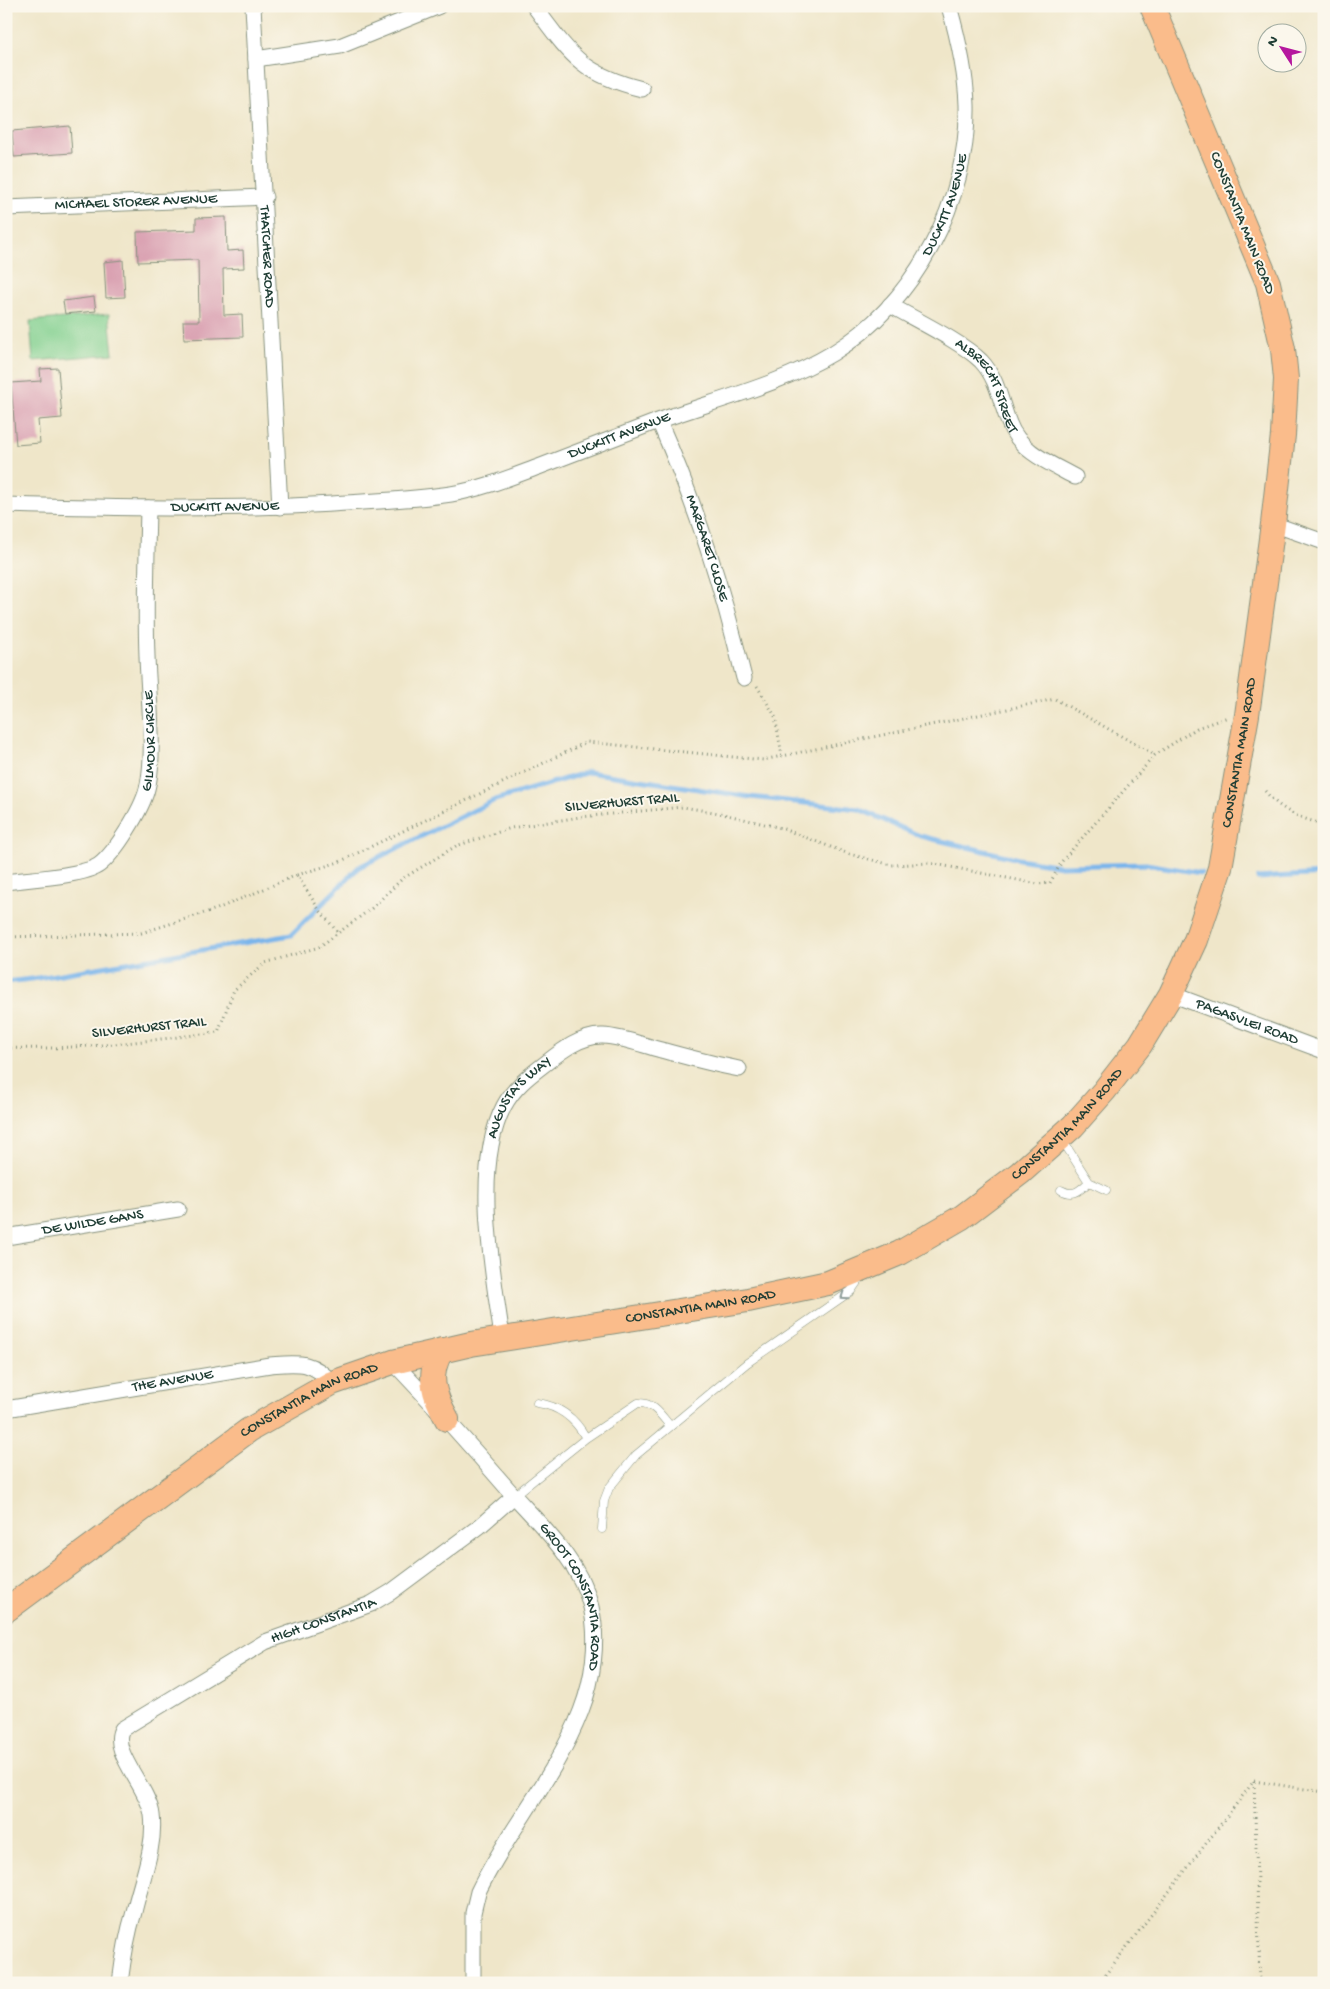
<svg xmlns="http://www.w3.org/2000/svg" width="1330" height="1989" viewBox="0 0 1330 1989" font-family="'Gochi Hand',sans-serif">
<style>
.green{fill:#82d08f;stroke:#508662}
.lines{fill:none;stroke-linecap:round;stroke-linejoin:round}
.stream{stroke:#7ab5eb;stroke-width:5}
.building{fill:#daa2b2}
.service-casing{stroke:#87927e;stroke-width:9}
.minor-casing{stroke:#87927e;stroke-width:17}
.primary-casing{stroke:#87927e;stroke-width:26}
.path{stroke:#87927e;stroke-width:3;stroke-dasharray:1 4;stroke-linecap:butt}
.service{stroke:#fff;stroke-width:8}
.minor{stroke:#fff;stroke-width:15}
.primary{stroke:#fabc8b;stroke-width:24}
.oneway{stroke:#8f9e9a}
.labels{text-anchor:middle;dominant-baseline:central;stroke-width:4;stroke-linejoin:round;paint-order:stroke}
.street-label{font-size:15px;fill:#1f3d34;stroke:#fbf7ec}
</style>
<rect width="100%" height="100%" fill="#fbf7ec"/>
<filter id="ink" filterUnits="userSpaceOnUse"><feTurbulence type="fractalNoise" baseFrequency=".02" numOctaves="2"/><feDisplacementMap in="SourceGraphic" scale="10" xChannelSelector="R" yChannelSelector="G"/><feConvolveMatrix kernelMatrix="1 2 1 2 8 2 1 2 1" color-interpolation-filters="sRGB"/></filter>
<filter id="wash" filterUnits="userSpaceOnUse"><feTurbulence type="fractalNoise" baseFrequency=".0096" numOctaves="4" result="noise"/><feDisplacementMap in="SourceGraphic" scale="20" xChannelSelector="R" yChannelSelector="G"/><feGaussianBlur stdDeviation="1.12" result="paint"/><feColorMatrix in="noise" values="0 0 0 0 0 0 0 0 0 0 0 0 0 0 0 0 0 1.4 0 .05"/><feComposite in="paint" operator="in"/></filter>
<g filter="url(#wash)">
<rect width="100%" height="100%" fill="#efe6c9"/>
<path class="green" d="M109 314 113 354 33 361 30 321Z"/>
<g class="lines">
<path class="stream" d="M1258 878 1324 874
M6 982 32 979 291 935 359 867 495 800 588 772 750 797 859 809 920 836 1019 859 1061 866 1146 864 1201 873"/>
</g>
<g id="blocks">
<path class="building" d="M70 126 72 153 14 157 12 131Z
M226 217 227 251 243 250 244 268 223 269 224 315 242 314 243 337 184 339 183 321H199L198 260 138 262 137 232 196 230V218Z
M123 260 125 297 106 298 104 262Z
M94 297 96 311 65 314 63 301Z
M58 368 62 418 38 420 40 443 16 445 11 383 41 381 40 369Z"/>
</g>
</g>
<g filter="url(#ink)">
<use href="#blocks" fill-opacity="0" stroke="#87927e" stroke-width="1"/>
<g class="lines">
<g class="service-casing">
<path id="service" d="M1061 1138 1089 1182 1106 1190
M1061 1190C1074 1197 1079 1191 1089 1182
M537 1403C560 1406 575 1418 586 1438
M514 1496 586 1438 638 1403C653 1402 661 1415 670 1426
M602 1529 604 1501 609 1488 636 1455 747 1363 851 1291 862 1275"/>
</g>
<g class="minor-casing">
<g id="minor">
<path id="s1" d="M253 6 280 507"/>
<path d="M534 6C570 54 581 74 642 89"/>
<path d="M256 59 340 46 439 6"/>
<path id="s2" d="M6 208 265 197"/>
<path id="s3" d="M890 305C914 319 962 342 981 361 998 379 1000 401 1009 423 1019 451 1051 464 1075 477"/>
<path id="s4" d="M659 421C697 507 722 587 744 678"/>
<path id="s5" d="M6 505C115 508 224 510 332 504 372 501 412 500 451 494 482 489 511 477 541 466 580 451 619 436 658 421 716 400 780 385 833 353 915 303 969 200 967 105 966 71 958 38 949 6"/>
<path d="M1273 524 1324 542"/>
<path id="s6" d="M6 882C27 879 84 876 99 865 116 852 142 809 147 789 156 755 148 693 147 656 145 607 147 558 148 508"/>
<path id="s7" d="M1171 994 1324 1051"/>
<path id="s8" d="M6 1237 178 1209"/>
<path id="s9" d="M502 1337C493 1272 472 1167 504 1106 514 1087 529 1076 546 1063 561 1051 582 1035 603 1036 623 1037 642 1045 661 1050 687 1057 712 1064 739 1069"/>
<path id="s10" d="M393 1362C432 1403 470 1445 507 1488 538 1523 580 1560 591 1607 599 1640 593 1680 581 1711 556 1776 508 1830 478 1892L473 1913V1983"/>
<path id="s11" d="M6 1409 270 1365C298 1363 312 1360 332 1383"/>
<path id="s12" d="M120 1983C123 1959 127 1935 134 1912 141 1881 156 1846 152 1815 149 1788 109 1751 122 1729L265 1642 371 1604 391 1592 480 1526 514 1496"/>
</g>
</g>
<g class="primary-casing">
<g id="primary">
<path d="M442 1350C426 1375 434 1395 447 1419"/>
<path id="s13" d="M6 1610 249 1430 332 1383 393 1362 471 1344 748 1300 828 1283 900 1253 962 1217 1020 1173 1073 1126 1104 1091 1140 1045 1171 994 1196 940 1220 868 1247 715 1273 524 1283 435 1286 379 1283 349 1268 283 1152 6"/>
</g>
</g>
<path class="path" d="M757 686 775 716 782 756
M1265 791C1280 810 1300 819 1324 824
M297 875 339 862 587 742 763 760 1055 699 1155 755
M6 937 141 933 217 909 297 875 318 908 338 933
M6 1048C78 1050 147 1041 218 1032L234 990 265 963 319 947 372 908 402 879 456 846 511 828 580 817 683 807 719 813 781 828 849 854 892 865 930 863 1038 884 1050 883 1062 861 1155 755 1197 728 1228 717
M1254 1781 1324 1792
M1254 1782 1260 1983
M1099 1983 1254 1781"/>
<use href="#service" class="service"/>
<use href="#minor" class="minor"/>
<use href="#primary" class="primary"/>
</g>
<defs><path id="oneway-chevron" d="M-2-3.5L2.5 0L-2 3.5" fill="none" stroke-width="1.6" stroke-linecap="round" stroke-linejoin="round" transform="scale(1.25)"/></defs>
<use class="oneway" href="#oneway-chevron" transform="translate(844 1296) rotate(145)"/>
</g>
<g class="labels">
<g class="street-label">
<text stroke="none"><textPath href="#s2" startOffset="130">MICHAEL STORER AVENUE</textPath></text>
<text stroke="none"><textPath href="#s5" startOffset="1044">DUCKITT AVENUE</textPath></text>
<text transform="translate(1242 223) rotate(68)">CONSTANTIA MAIN ROAD</text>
<text stroke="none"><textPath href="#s1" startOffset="251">THATCHER ROAD</textPath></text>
<text stroke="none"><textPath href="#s3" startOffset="131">ALBRECHT STREET</textPath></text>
<text stroke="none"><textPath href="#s5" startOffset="624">DUCKITT AVENUE</textPath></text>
<text stroke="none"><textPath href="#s5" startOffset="219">DUCKITT AVENUE</textPath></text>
<text stroke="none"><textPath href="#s4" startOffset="136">MARGARET CLOSE</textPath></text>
<text stroke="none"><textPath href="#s6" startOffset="234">GILMOUR CIRCLE</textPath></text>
<text stroke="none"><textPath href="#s13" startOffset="1615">CONSTANTIA MAIN ROAD</textPath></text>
<text transform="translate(622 803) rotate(-5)">SILVERHURST TRAIL</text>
<text stroke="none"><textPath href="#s7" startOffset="81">PAGASVLEI ROAD</textPath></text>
<text transform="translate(149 1028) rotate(-6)">SILVERHURST TRAIL</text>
<text stroke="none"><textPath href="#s9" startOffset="250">AUGUSTA'S WAY</textPath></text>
<text stroke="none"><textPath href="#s13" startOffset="1195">CONSTANTIA MAIN ROAD</textPath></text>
<text stroke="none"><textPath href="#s8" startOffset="88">DE WILDE GANS</textPath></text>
<text stroke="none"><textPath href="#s13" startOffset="775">CONSTANTIA MAIN ROAD</textPath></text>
<text stroke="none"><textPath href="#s11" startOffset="169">THE AVENUE</textPath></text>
<text stroke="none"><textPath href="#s13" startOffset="370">CONSTANTIA MAIN ROAD</textPath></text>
<text stroke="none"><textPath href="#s10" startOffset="301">GROOT CONSTANTIA ROAD</textPath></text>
<text stroke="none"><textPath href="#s12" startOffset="495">HIGH CONSTANTIA</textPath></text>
</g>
</g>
<rect width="1330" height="1989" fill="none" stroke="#fbf7ec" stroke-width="25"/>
<g transform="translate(1282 48) rotate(306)"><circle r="24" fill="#fbf7ec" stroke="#a3ada2"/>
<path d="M0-4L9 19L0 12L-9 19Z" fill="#b5179e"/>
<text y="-8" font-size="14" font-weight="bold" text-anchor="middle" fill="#1f3d34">N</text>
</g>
</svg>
